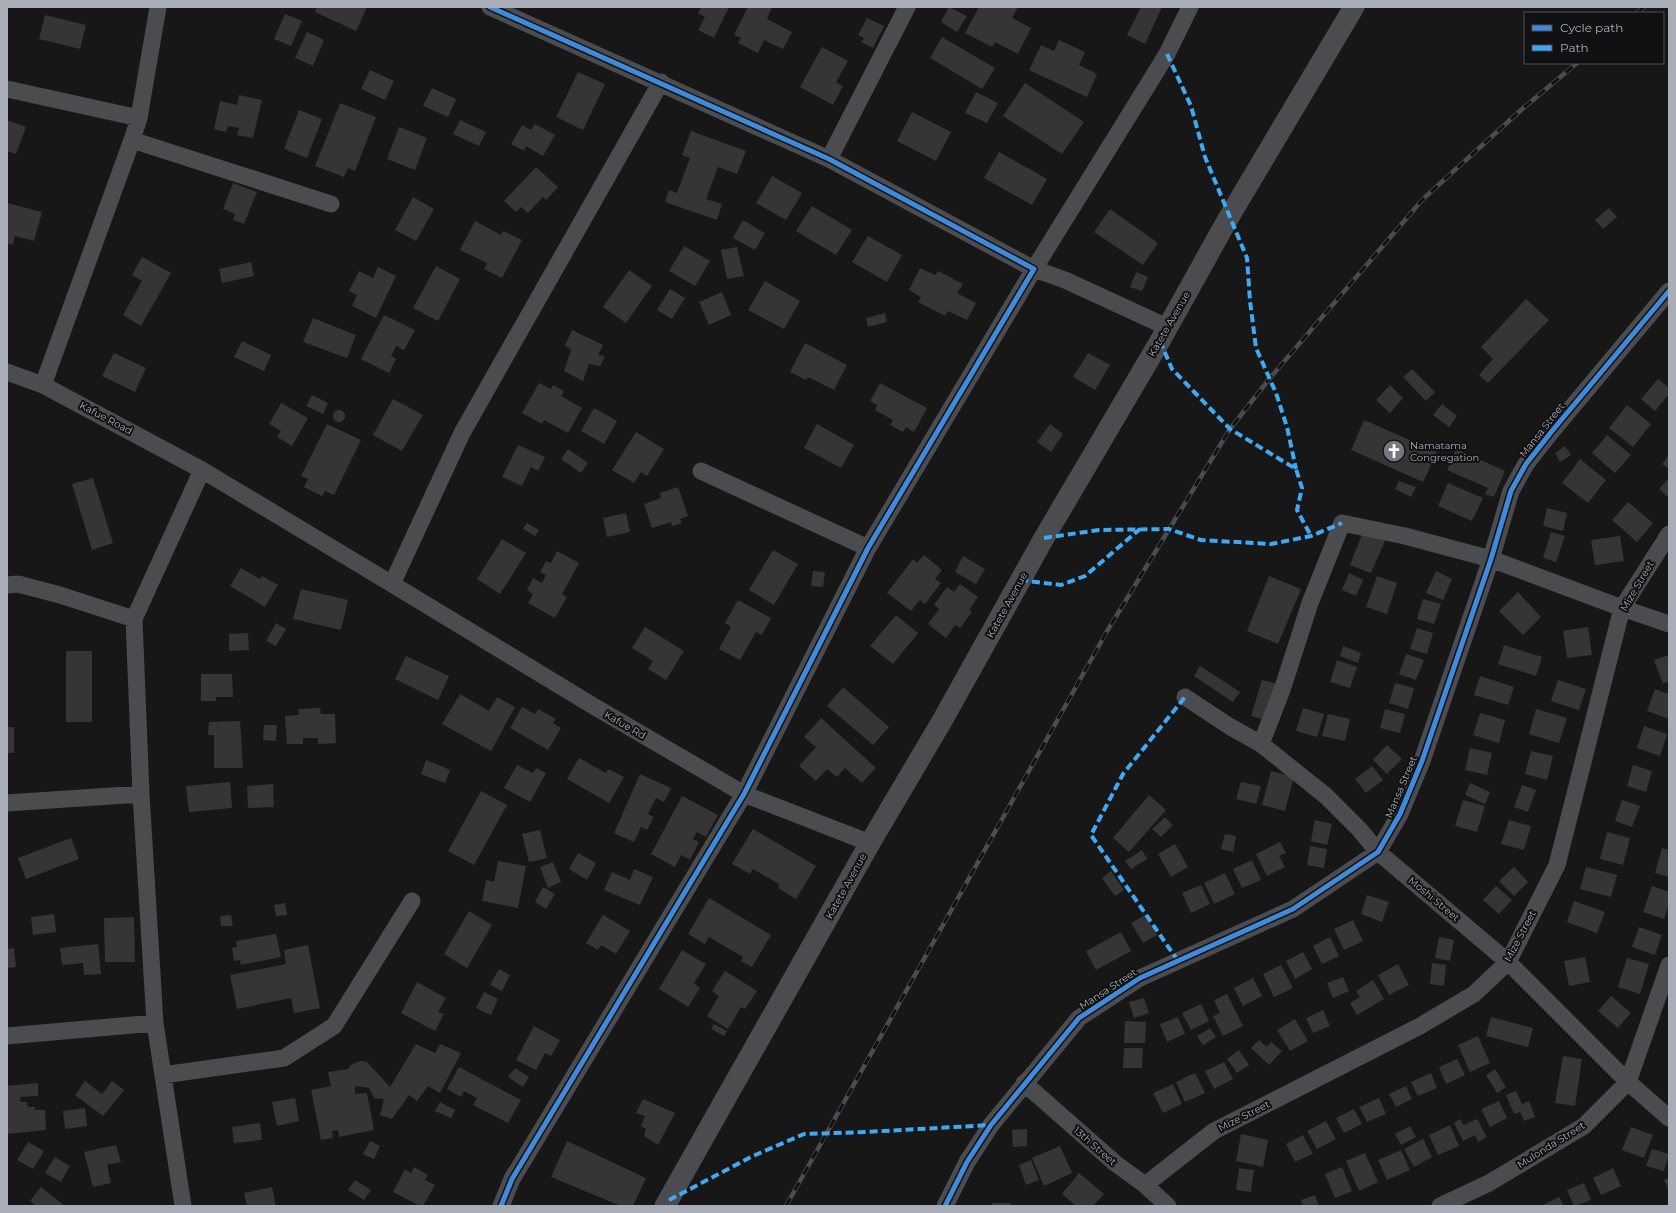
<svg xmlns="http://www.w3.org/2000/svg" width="1676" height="1213" viewBox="0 0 1676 1213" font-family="Montserrat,sans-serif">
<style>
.building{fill:#353536}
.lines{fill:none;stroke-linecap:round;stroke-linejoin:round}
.minor{stroke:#4b4c50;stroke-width:17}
.tertiary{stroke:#4b4c50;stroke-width:21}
.rail-casing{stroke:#4b4c4f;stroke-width:4.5}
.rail{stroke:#111113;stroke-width:3;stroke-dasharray:9;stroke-linecap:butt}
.quiet{stroke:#3fa9f5;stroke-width:4;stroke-dasharray:8 4;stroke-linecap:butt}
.cycleway-casing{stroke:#111113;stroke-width:8}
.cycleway{stroke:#408adc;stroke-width:5}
.labels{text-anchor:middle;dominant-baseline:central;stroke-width:4;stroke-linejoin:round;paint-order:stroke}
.street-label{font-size:10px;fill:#a8adb8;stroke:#111113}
.poi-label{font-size:10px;fill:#a8adb8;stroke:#111113;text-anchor:start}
</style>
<rect width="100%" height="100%" fill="#171717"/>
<path class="building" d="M317 7H367L356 31 315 12Z
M701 7H729L714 38 698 30 705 17 698 13Z
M748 7H772L767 19 792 32 783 49 764 40 758 53 738 43 741 38 734 35Z
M949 7 967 16 957 32 941 22Z
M979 7H1018L1012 18 1031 28 1018 54 995 42 992 47 965 33Z
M1141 7H1162L1145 44 1127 35Z
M285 14 302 21 291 46 274 39Z
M45 15 86 25 80 49 39 39Z
M867 18 884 26 873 48 861 42 864 38 858 35Z
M307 32 324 40 313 66 295 58Z
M942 37 995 68 982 89 930 58Z
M1059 40 1085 52 1079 65 1097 74 1087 97 1029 70 1041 45 1054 51Z
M822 47 848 61 836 82 843 86 833 105 800 87Z
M370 70 394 81 385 100 361 89Z
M578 72 605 84 583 130 556 117Z
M1025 83 1084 122 1062 154 1003 116Z
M432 88 456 99 448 117 423 106Z
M976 92 998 103 987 123 965 113Z
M239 95 262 100 253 138 237 135 239 128 228 126 226 132 214 129 220 101 237 105Z
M340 103 376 117 355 171 348 168 344 177 315 166Z
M299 110 322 119 307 158 284 149Z
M912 112 951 132 936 161 897 141Z
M7 120 26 127 16 154 7 151Z
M460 120 486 132 479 146 453 134Z
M535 124 555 135 543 156 526 146 524 151 511 144 522 125 531 130Z
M399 127 427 138 415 170 387 159Z
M691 131 746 151 737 174 718 167 706 199 722 204 717 220 665 202 669 190 677 193 690 158 682 155Z
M999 152 1047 179 1032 205 984 178Z
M536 167 558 187 546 200 543 197 528 213 521 207 516 212 504 201Z
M772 176 802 193 786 220 756 203Z
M233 183 257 192 244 224 233 220 235 214 223 209Z
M413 197 434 209 416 241 395 230Z
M7 203 42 212 34 241 15 236 13 245 7 243Z
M812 206 852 230 836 255 796 231Z
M1609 208 1617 217 1603 229 1595 220Z
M1110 209 1158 243 1143 265 1094 232Z
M743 220 765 233 755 250 733 238Z
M475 221 501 235 503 231 522 240 502 278 484 269 487 263 460 250Z
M868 236 902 255 887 282 852 262Z
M684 246 710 261 695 286 669 271Z
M737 247 744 276 727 279 721 250Z
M142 257 171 273 141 326 123 315 142 281 132 275Z
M251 262 254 276 222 283 219 269Z
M436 266 460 279 438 321 413 308Z
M378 267 396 276 376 318 352 306 357 295 349 291 359 271 373 278Z
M920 268 935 275 938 271 963 284 957 293 976 303 967 320 948 311 945 316 918 302 921 297 909 290Z
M629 270 652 286 626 323 603 307Z
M1136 272 1148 277 1142 291 1130 287Z
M765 281 800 301 784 329 748 310Z
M670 289 685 298 672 319 657 310Z
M722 292 731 315 709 325 699 302Z
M1526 299 1549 320 1488 383 1479 375 1493 359 1481 347Z
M885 313 887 322 868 327 866 318Z
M384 315 415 330 404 350 396 346 391 356 396 359 389 373 361 359Z
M313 318 356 335 347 358 303 342Z
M572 330 603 345 598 355 605 356 600 366 589 364 583 381 564 371 571 350 565 345Z
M242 341 271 355 264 371 234 357Z
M805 343 847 365 834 390 808 377 806 380 790 372Z
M114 353 146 368 135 392 102 376Z
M1088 353 1110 365 1095 390 1073 377Z
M1412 369 1435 392 1426 401 1403 377Z
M1658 379 1669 388V394L1655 411 1641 399Z
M539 383 551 389 553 385 564 391 561 396 582 408 568 433 544 420 542 424 522 413Z
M880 383 927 408 914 432 906 427 903 432 890 425 893 420 875 410 877 405 870 401Z
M1390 385 1403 398 1390 413 1376 400Z
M312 395 328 403 323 414 306 406Z
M393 399 423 415 402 451 373 435Z
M281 403 308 418 292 446 277 437 281 431 269 424Z
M1442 404 1457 416 1449 427 1433 415Z
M1627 405 1651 424 1633 447 1609 428Z
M594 408 617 421 604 444 581 431Z
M333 416a6 6 0 1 1 12 0a6 6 0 1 1-12 0Z
M1364 420 1437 452 1423 482 1351 450Z
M327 424 361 440 334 495 325 491 322 496 304 487 308 479 301 476Z
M817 424 854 445 841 468 804 448Z
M1050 424 1063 434 1051 452 1037 442Z
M636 432 664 449 647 476 641 472 634 483 612 470Z
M1607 435 1631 455 1615 473 1592 453Z
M518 445 545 457 538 471 531 467 522 486 502 477Z
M1565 446 1571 455 1560 462 1555 453Z
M568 449 588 463 581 473 561 459Z
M1456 449 1505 471 1494 497 1485 494 1488 488 1447 470Z
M1669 455V469L1662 464Z
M1580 459 1606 480 1588 503 1562 483Z
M93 478 113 543 92 550 72 484Z
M1667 480 1669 482V498L1659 489Z
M1399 481 1416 487 1411 497 1395 489Z
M1448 483 1483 498 1472 521 1438 506Z
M678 487 688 516 680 519 682 523 672 526 671 522 652 528 644 504 661 498 660 493Z
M1628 502 1653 523 1637 542 1612 520Z
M1547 508 1567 513 1563 531 1543 526Z
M626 513 630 532 607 537 603 518Z
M527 523 539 530 535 536 523 529Z
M1363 532 1385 541 1371 573 1350 565Z
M1551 532 1565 536 1556 562 1543 558Z
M1620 536 1624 561 1595 565 1591 540Z
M502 539 526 553 500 594 477 579Z
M773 550 798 564 774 605 749 590Z
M557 551 579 563 562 594 567 597 555 618 528 603 533 594 527 590 533 578 542 583 546 575 540 572 546 561 551 563Z
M924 555 942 570 935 579 941 583 925 604 920 600 911 611 887 593 913 559 917 563Z
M963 556 985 569 976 584 955 572Z
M241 568 260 579 262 576 278 585 265 607 230 586Z
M813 571 825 572 823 587 811 586Z
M1436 571 1452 579 1443 600 1426 593Z
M1349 573 1363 580 1356 596 1342 590Z
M1269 576 1301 589 1278 644 1247 631Z
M1377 576 1397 583 1387 614 1366 607Z
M960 584 978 597 969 610 972 612 960 628 955 625 946 638 928 624 939 609 934 605 947 587 954 592Z
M301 589 348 600 341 630 293 619Z
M1518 592 1541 617 1523 635 1499 611Z
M1423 599 1441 604 1434 624 1417 619Z
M738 600 771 618 762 635 756 632 740 660 719 649 731 627 725 623Z
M896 615 918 633 893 664 870 646Z
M276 623 286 629 276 646 266 641Z
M645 627 684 651 666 680 648 669 653 661 632 648Z
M1588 627 1592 655 1567 658 1563 631Z
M1417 628 1433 633 1427 654 1410 649Z
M248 633 249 650 229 651V634Z
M1504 645 1542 657 1536 676 1498 664Z
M1343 646 1361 653 1358 663 1340 656Z
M66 651H92V722H66Z
M1406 654 1424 660 1416 680 1399 674Z
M1669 655V681L1663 684 1654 660Z
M406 656 449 676 438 700 395 679Z
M1337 660 1357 667 1350 688 1330 682Z
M1200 666 1240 692 1233 702 1194 676Z
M201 674H232L233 697H216V701H201Z
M1480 676 1514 687 1508 705 1474 695Z
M1262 680 1279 684 1268 721 1251 716Z
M1558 680 1586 689 1579 710 1551 701Z
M1395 683 1414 688 1408 709 1389 703Z
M843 687 889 727 873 745 827 706Z
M1655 689 1669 694V719L1647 711Z
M460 694 489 711 497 697 515 707 491 751 442 724Z
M522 707 535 714 538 709 556 719 553 723 561 728 548 750 510 728Z
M320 708 321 714H335L336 743 318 744V738H303V744H287L285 716 299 715 298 709Z
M1303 708 1324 714 1317 737 1296 731Z
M1385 709 1405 714 1400 733 1380 728Z
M1536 709 1567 718 1559 743 1529 734Z
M1480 713 1505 720 1499 743 1473 735Z
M1328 714 1350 719 1345 741 1322 736Z
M821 718 876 768 862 783 845 768 837 777 827 769 816 781 799 766 816 747 804 737Z
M240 721 243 768H214V735H208L209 722Z
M264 725H277L276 741 263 740Z
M1644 726 1667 734 1660 756 1637 748Z
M7 727H14V753H7Z
M1387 745 1402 759 1387 774 1373 760Z
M1470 748 1492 753 1487 775 1465 770Z
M1531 751 1553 756 1547 780 1525 774Z
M579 758 606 773 608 769 624 777 609 803 567 779Z
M426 760 450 770 445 783 421 774Z
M517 765 533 773 536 768 546 773 530 802 504 788Z
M1633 765 1652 771 1646 792 1627 786Z
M1372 766 1383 780 1366 793 1355 779Z
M1271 771 1294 777 1285 811 1262 805Z
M640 774 671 788 664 802 656 798 648 814 654 817 647 830 641 827 634 842 614 833Z
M230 782 232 808 189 812 186 786Z
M1241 782 1261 786 1256 804 1236 799Z
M1470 783 1490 792 1485 804 1465 795Z
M273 784 274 807 248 808 247 786Z
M1522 785 1536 790 1528 812 1514 807Z
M481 791 507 805 474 865 448 851Z
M1149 795 1166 810 1129 852 1113 838Z
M682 796 718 815 706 837 697 832 693 839 699 842 690 860 681 855 675 867 651 854Z
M1463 800 1485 806 1477 832 1455 826Z
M1622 800 1640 806 1632 827 1615 821Z
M1165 817 1173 825 1161 837 1152 829Z
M1315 820 1332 824 1327 845 1311 841Z
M1509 820 1531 826 1524 850 1501 844Z
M753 829 816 866 796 899 778 888 779 884 753 869 750 874 732 864Z
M540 830 547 858 529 862 522 834Z
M1607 832 1630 838 1623 865 1600 859Z
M1225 834 1236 836 1233 852 1221 849Z
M71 838 79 859 26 879 18 858Z
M1280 842 1286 853 1279 856 1285 867 1267 876 1256 854Z
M1175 844 1188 867 1171 877 1158 854Z
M1310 846 1327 849 1324 868 1307 865Z
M1662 848 1669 850V877L1655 873Z
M1142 850 1147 859 1131 869 1125 861Z
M578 853 596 863 587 880 569 869Z
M1252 860 1261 880 1242 888 1233 869Z
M498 861 526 866 518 908 482 901 486 880 494 882Z
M553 862 561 882 548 888 540 867Z
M1514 867 1528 882 1514 896 1499 881Z
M1586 867 1617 875 1611 897 1580 889Z
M634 869 653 877 640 905 604 890 612 872 630 880Z
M1111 871 1124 890 1115 896 1102 878Z
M1225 873 1235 894 1214 904 1204 883Z
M1201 885 1210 904 1191 913 1182 893Z
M1496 886 1512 900 1499 914 1483 900Z
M1652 886 1669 892V903L1664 919 1643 912Z
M543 887 555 894 546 909 535 902Z
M1367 895 1389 902 1382 922 1361 914Z
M709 898 771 935 752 967 741 961 743 957 709 937 705 944 688 934Z
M1574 901 1605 912 1597 933 1567 922Z
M285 903 287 915 276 916 274 905Z
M469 911 492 925 467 968 444 954Z
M54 914 56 932 33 935 31 917Z
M231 915 233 926H221L220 916Z
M603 915 630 931 616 954 601 945 598 950 586 943Z
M1145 915 1157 935 1143 943 1131 923Z
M134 917 135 962H105L104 918Z
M1353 920 1363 941 1344 950 1334 929Z
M1639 927 1662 935 1655 955 1632 947Z
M1121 932 1131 951 1096 970 1086 951Z
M276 934 281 957 241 965 240 960 234 961 232 948 237 947 236 941Z
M1330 937 1339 956 1322 964 1313 946Z
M1439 937 1454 940 1450 961 1435 958Z
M98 944 101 974 84 975 83 963 62 965 60 948Z
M308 945 320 1008 294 1013 291 998 237 1009 230 975 286 964 284 950Z
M14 948 16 967 7 968V949Z
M682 950 706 964 694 983 700 988 688 1007 659 989Z
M1303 952 1312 969 1295 979 1286 961Z
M1585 957 1590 982 1569 986 1564 961Z
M1627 958 1649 964 1640 994 1618 987Z
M1432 963 1446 965 1444 986 1430 984Z
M1398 964 1409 985 1389 995 1378 975Z
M1281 965 1293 988 1274 997 1263 974Z
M499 969 510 975 502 991 490 985Z
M725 971 757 991 745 1009 741 1007 728 1029 707 1016 719 996 712 991Z
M1343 977 1349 991 1333 998 1327 983Z
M1253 978 1262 996 1243 1006 1234 988Z
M1373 980 1384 999 1357 1015 1350 1003 1360 997 1356 991Z
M417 982 446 998 438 1012 444 1014 435 1031 401 1013Z
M484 992 498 999 491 1015 476 1008Z
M1227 994 1243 1026 1223 1036 1213 1016 1220 1013 1214 1000Z
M1611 996 1631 1013 1618 1028 1598 1011Z
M1144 998 1149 1013 1134 1018 1129 1002Z
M1201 1004 1209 1021 1191 1030 1182 1013Z
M1323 1010 1330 1026 1313 1033 1306 1018Z
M1178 1017 1185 1034 1167 1042 1160 1024Z
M1491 1017 1533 1028 1528 1047 1486 1036Z
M1295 1019 1308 1041 1290 1051 1277 1030Z
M1125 1021 1146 1022 1145 1043H1124Z
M714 1024 727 1031 724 1036 711 1029Z
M534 1026 560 1040 551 1056 545 1053 536 1070 516 1060Z
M1210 1028 1216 1037 1203 1045 1197 1036Z
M1478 1036 1490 1063 1470 1072 1458 1045Z
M1259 1040 1267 1047 1271 1042 1282 1051 1269 1065 1251 1048Z
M416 1044 435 1053 440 1044 461 1053 440 1093 428 1086 417 1101 409 1095 392 1119 380 1115 384 1099 374 1098 369 1088 355 1086V1094L367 1093 374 1130 339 1137 338 1130 332 1131 333 1138 321 1140 311 1090 331 1086 328 1072 348 1069 352 1064 361 1061 367 1062 390 1087Z
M1124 1048H1143L1142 1068H1123Z
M1239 1050 1249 1065 1237 1073 1227 1059Z
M1563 1056 1582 1059 1575 1106 1555 1103Z
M1457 1059 1465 1075 1446 1084 1439 1067Z
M1224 1062 1233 1079 1214 1089 1205 1071Z
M459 1067 521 1100 508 1123 473 1105 477 1098 464 1091 461 1097 447 1089Z
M515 1068 529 1077 523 1087 508 1077Z
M1495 1069 1506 1087 1497 1093 1486 1075Z
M1195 1073 1205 1093 1185 1102 1176 1082Z
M1431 1073 1437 1088 1418 1096 1411 1082Z
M85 1081 102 1094 112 1081 124 1090 103 1116 75 1095Z
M38 1083V1096L20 1097 21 1102H27L28 1107H35V1110H45L46 1130 7 1134V1086Z
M1173 1084 1182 1104 1163 1113 1153 1093Z
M1406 1086 1412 1099 1396 1107 1389 1094Z
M1516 1091 1522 1104 1529 1101 1535 1117 1524 1121 1520 1112 1514 1114 1506 1095Z
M295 1098 299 1121 277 1126 272 1102Z
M1379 1098 1386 1114 1367 1122 1359 1107Z
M643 1099 675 1113 658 1145 644 1136 646 1129 641 1126 645 1116 636 1113Z
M1499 1101 1507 1118 1490 1127 1481 1109Z
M440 1102 455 1110 451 1118 435 1111Z
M85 1108 87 1126 65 1129 63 1111Z
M1354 1109 1362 1124 1344 1133 1336 1118Z
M1460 1119 1464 1125 1477 1119 1487 1137 1478 1142 1475 1135 1463 1141 1454 1123Z
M1326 1121 1336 1139 1317 1149 1307 1131Z
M260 1123 262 1140 234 1143 232 1127Z
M1450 1125 1459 1146 1438 1155 1429 1135Z
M1410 1126 1416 1137 1401 1145 1395 1134Z
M1631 1127 1653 1135 1644 1158 1622 1150Z
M1027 1129V1146L1013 1147 1012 1130Z
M1241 1134 1268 1140 1263 1167 1236 1161Z
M1303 1135 1313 1154 1295 1162 1286 1144Z
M1423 1139 1432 1157 1414 1167 1404 1149Z
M370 1141 380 1146 374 1159 363 1154Z
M567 1141 646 1178 633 1206H621L551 1177Z
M28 1142 44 1151 33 1169 17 1160Z
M116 1145 121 1162 107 1165 111 1183 93 1187 84 1152Z
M1060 1146 1072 1173 1044 1186 1032 1158Z
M1652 1149 1669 1154 1664 1171 1646 1166Z
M1401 1150 1410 1170 1387 1180 1378 1160Z
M1365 1153 1378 1182 1359 1191 1346 1161Z
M55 1157 70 1166 61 1182 45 1173Z
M1031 1160 1039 1180 1026 1185 1019 1165Z
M414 1167 428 1175 425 1180 435 1185 423 1206H420L393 1192 405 1169 411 1173Z
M1342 1167 1352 1191 1335 1198 1325 1174Z
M1239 1168 1254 1170 1251 1192 1236 1190Z
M1613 1168 1621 1186 1601 1195 1593 1178Z
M1079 1173 1104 1194 1093 1206H1076L1062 1194Z
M1669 1178V1190L1664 1180Z
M355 1180 371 1190 364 1200 348 1190Z
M1584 1183 1591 1200 1574 1206 1567 1190Z
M41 1187 65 1206H36L30 1201Z
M272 1187 276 1206H247L244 1193Z
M1315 1195 1319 1206H1303L1301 1200Z
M1559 1197 1564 1206H1541Z
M992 1203H1011V1206H992Z"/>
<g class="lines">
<path class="minor" d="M490 7 829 159 1034 269 868 548 744 794 512 1179 501 1206
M7 89 139 118
M132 140 331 204
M829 159 907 7
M1167 327 1065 280 1034 269 1167 54 1190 7
M7 372 43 385 202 470 392 584 595 707 744 794 870 843
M43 385 132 140 139 118 158 7
M701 471 868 548
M392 584 462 433 661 82
M7 585 18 584 60 595 134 619
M1185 697 1229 726 1261 744 1326 796 1360 830 1378 852 1508 962 1628 1082 1669 1118
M1261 744 1282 690 1310 603 1342 523 1405 536 1491 559 1622 608 1669 624
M7 803 141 794
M7 1036 155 1023
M163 1075 284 1058 334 1026 412 901
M1024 1083 1115 1163 1145 1185 1168 1206
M1145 1185 1214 1131 1420 1026 1474 994 1508 962 1557 865 1622 608 1669 534
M183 1206 155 1023 141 794 134 619 202 470
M945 1206 967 1162 991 1125 1079 1018 1140 978 1293 909 1378 852 1400 814 1422 761 1491 559 1511 491 1526 464 1552 431 1669 291
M1440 1206 1489 1183 1584 1126 1628 1082 1669 965"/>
<path class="tertiary" d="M665 1206 870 843 942 721 1044 538 1160 341 1229 217 1354 7"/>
<g class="rail-casing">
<path id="rail" d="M1637 13 1644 7
M786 1206 1106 633 1230 429 1270 378 1423 199 1521 110 1577 63"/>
</g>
<use href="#rail" class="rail"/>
<path class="quiet" d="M1167 54 1191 106 1205 157 1247 258 1250 301 1256 348 1276 393 1287 427 1296 469
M1160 341 1172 369 1230 429 1296 469 1302 488 1297 510 1311 536
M1044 538 1099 530 1169 529 1201 540 1271 544 1311 536 1342 523
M1020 580 1061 585 1085 576 1140 529
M1178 961 1091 835 1123 774 1185 697
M669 1200 753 1156 804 1134 866 1132 991 1125"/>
<g class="cycleway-casing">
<path id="cycleway" d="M490 7 829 159 1034 269 868 548 744 794 512 1179 501 1206
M945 1206 967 1162 991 1125 1079 1018 1140 978 1293 909 1378 852 1400 814 1422 761 1491 559 1511 491 1526 464 1552 431 1669 291"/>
</g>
<use href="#cycleway" class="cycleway"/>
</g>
<defs>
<g id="church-disc" transform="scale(1.15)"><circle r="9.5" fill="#757880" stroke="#111113"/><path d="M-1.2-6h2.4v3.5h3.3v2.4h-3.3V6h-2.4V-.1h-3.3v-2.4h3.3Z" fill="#fff"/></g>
</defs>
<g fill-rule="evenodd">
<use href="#church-disc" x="1394" y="451"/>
</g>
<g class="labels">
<g class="street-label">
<text transform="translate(1169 324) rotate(-60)">Katete Avenue</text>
<text transform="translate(106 418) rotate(28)">Kafue Road</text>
<text transform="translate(1542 430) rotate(-52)">Mansa Street</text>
<text transform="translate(1637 586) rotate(-60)">Mize Street</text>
<text transform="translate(1007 605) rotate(-61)">Katete Avenue</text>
<text transform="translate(625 725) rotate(30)">Kafue Rd</text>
<text transform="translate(1401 787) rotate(-67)">Mansa Street</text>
<text transform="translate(846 886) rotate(-61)">Katete Avenue</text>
<text transform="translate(1434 899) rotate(40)">Moshi Street</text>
<text transform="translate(1520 936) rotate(-62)">Mize Street</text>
<text transform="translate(1108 989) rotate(-33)">Mansa Street</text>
<text transform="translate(1244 1116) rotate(-27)">Mize Street</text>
<text transform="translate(1551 1145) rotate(-32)">Mulonda Street</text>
<text transform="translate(1095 1146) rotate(41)">13th Street</text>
</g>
<g class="poi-label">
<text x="1410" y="445">Namatama<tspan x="1410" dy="12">Congregation</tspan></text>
</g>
</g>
<rect width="1676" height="1213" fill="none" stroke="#a8adb8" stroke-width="16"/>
<rect x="1524" y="12" width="140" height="52" fill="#111113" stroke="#4d4f55"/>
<rect x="1532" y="25" width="20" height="6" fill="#408adc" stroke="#4d4f55"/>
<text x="1560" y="32" font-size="12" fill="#a8adb8">Cycle path</text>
<rect x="1532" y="45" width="20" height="6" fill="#3fa9f5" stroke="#4d4f55"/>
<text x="1560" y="52" font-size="12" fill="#a8adb8">Path</text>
</svg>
